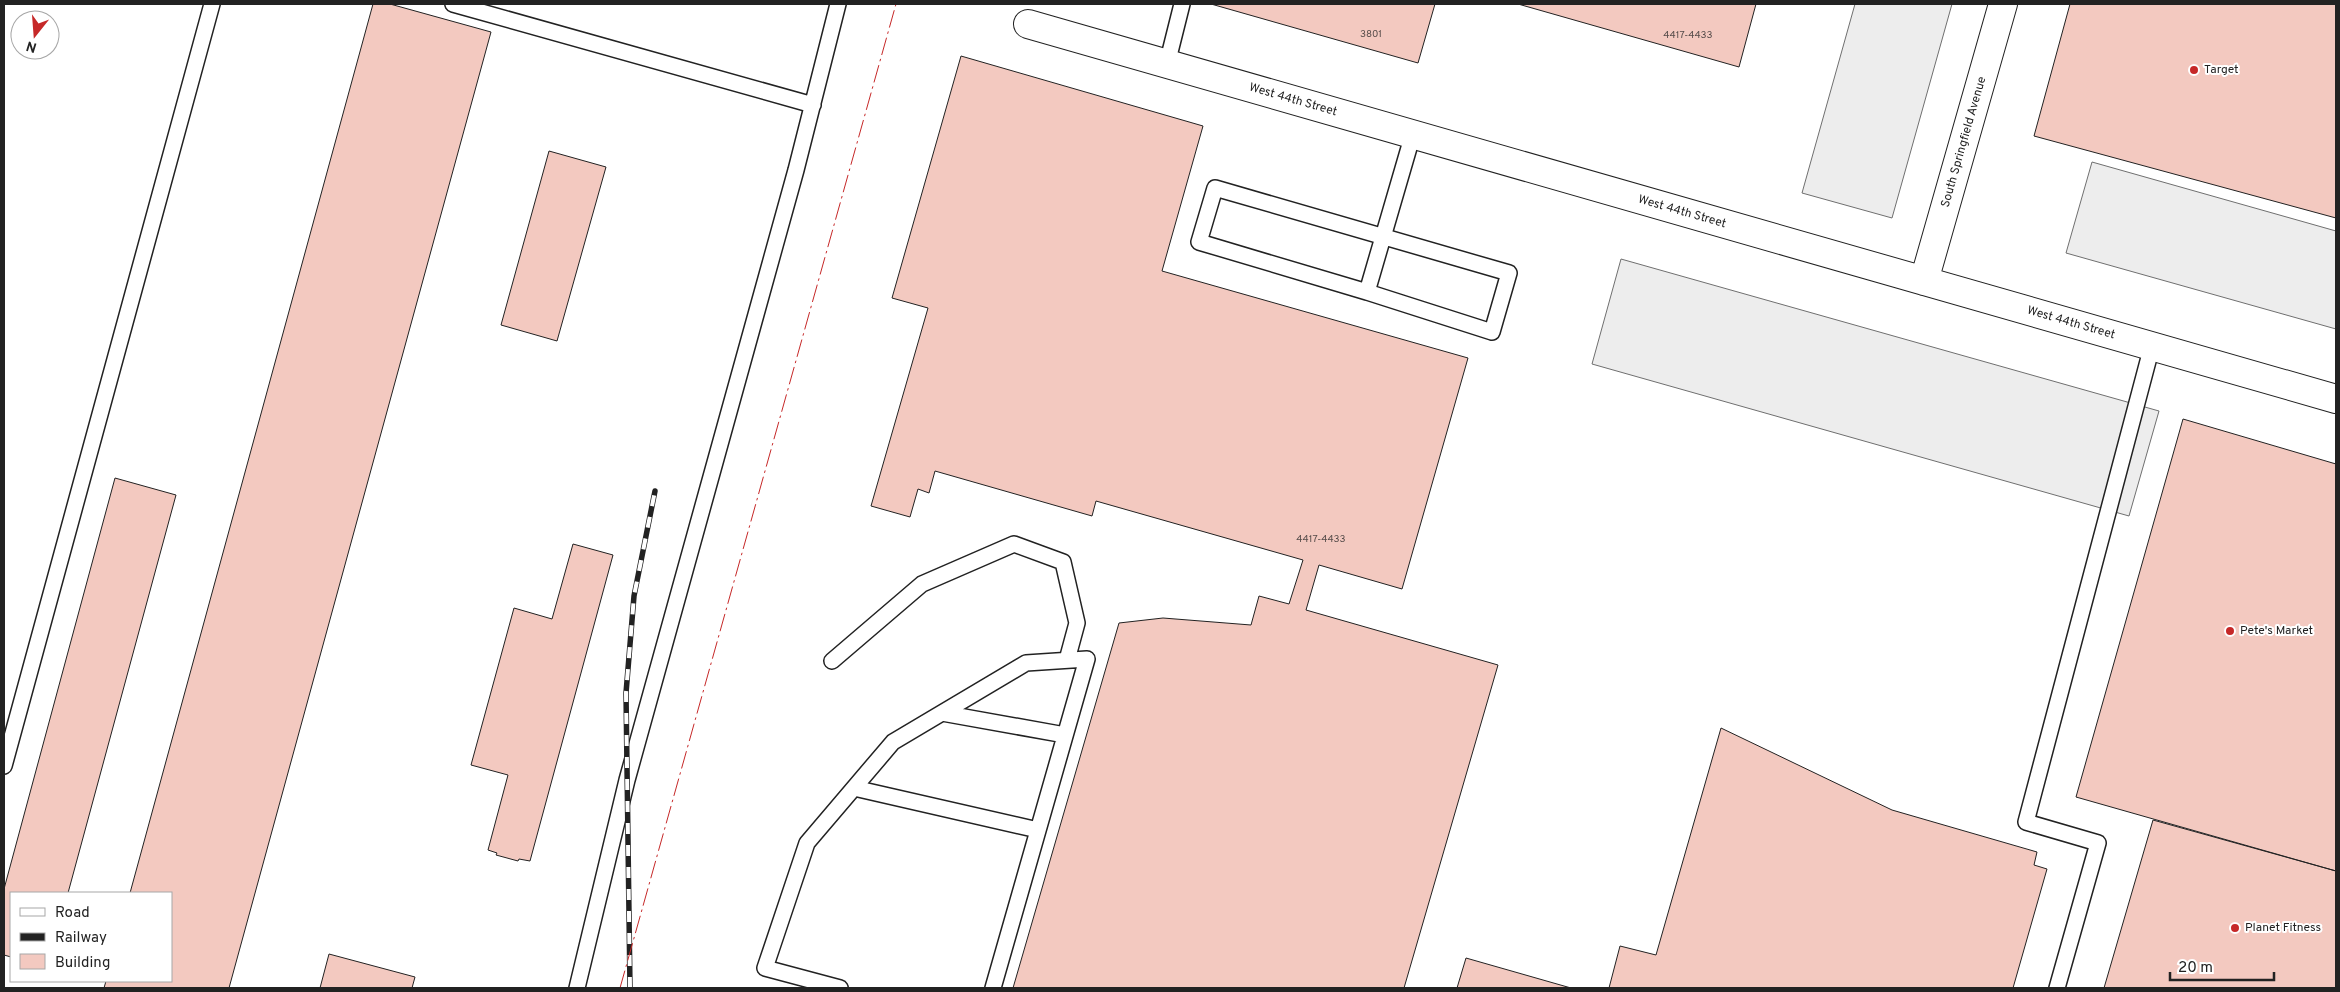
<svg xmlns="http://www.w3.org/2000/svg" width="2340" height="992" viewBox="0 0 2340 992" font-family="Overpass,sans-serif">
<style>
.parking{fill:#ededed;stroke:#6f6f6f}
.building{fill:#f3c9c0;stroke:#222}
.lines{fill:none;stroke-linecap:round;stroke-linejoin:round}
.service-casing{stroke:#222;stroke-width:18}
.minor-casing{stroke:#222;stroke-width:30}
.service{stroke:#fff;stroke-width:15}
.minor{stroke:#fff;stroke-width:28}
.rail-casing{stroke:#222;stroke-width:5.5}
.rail{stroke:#fff;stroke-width:4;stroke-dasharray:11;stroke-linecap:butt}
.power{stroke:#c62828;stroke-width:1;stroke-dasharray:18 4 2.5 4;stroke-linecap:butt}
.poi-dot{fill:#c62828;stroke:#fff;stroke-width:2}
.labels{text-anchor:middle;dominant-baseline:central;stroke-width:4;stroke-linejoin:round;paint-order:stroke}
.number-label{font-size:10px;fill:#564c4a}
.poi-label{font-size:12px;fill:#222;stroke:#fff;text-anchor:start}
.street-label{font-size:12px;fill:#222;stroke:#fff}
</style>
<rect width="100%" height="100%" fill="#fff"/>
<path class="parking" d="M1855 4H1952L1892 218 1802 193Z
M2092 162 2336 231V329L2066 253Z
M1621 259 2159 411 2129 516 1592 364Z"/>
<path class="building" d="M373 4H390L491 32 229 988H104L106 981H171V893H130Z
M1211 4H1435L1418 63Z
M1518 4H1756L1739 67Z
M2070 4H2336V218L2034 136Z
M961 56 1203 126 1162 271 1468 358 1402 589 1319 565 1306 610 1498 665 1404 988H1013L1119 623 1163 618 1251 625 1259 596 1289 604 1303 560 1096 501 1092 516 935 471 929 493 918 489 910 517 871 506 928 308 892 298Z
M549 151 606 167 557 341 501 325Z
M2183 419 2336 464V871L2076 797Z
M115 478 176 495 68 893H11V957L4 955V889Z
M573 544 613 555 530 861 519 859 518 861 496 855 497 853 488 850 508 775 471 765 514 608 552 619Z
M1721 728 1892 810 2037 852 2034 865 2047 869 2013 988H1609L1620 946 1656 955Z
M2153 820 2336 871V988H2104Z
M329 954 415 977 412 988H320Z
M1466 958 1571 988H1457Z"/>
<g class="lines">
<g class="service-casing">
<path id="service" d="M453 4 813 105
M1167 64 1182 4
M1367 292 1199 242 1215 188 1509 273 1492 332 1367 292 1413 134
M832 661 922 584 1014 544 1063 562 1077 623 1067 660
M942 713 1065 735
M4 766 212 4
M854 788 1038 830
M577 988 627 780 796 170 838 4
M840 988 765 968 807 843 893 742 1026 663 1087 659 993 988
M2057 988 2098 843 2026 822 2152 346"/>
</g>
<g class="minor-casing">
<path id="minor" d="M1028 24 2336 399
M1924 281 2003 4"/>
</g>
<use href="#service" class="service"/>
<use href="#minor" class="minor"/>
<g class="rail-casing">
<path id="rail" d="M630 988 626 693 634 596 655 491"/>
</g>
<use href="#rail" class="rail"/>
<path class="power" d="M620 988 896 4"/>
</g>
<g class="poi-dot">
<circle cx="2194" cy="70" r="5"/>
<circle cx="2230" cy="631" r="5"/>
<circle cx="2235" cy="928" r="5"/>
</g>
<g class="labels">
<g class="number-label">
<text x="1371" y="34">3801</text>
<text x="1688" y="35">4417-4433</text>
<text x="1321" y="539">4417-4433</text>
</g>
<g class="poi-label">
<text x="2204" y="70">Target</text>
<text x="2240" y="631">Pete's Market</text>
<text x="2245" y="928">Planet Fitness</text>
</g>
<g class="street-label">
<text transform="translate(1293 100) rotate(16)">West 44th Street</text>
<text transform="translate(1964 142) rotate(-74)">South Springfield Avenue</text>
<text transform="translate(1682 212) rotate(16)">West 44th Street</text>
<text transform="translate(2071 323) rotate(16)">West 44th Street</text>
</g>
</g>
<rect width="2340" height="992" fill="none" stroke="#222222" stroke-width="10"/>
<rect x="10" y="892" width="162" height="90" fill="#ffffff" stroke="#a7a7a7"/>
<rect x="20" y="908" width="25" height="8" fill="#ffffff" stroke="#a7a7a7"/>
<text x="55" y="917" font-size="15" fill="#222222">Road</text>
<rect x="20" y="933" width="25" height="8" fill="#222222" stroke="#a7a7a7"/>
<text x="55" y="942" font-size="15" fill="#222222">Railway</text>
<rect x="20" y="954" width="25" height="15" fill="#f3c9c0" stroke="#a7a7a7"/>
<text x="55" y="967" font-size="15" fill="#222222">Building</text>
<g transform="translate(35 35) rotate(197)"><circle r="24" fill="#ffffff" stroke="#a7a7a7"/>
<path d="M0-4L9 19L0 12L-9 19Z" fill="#c62828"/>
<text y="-8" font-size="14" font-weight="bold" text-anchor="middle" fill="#222222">N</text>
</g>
<path d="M2170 972v8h104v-8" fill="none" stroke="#222222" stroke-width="2.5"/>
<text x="2178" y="972" font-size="15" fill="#222222" stroke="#ffffff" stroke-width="4" paint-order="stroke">20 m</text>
</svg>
